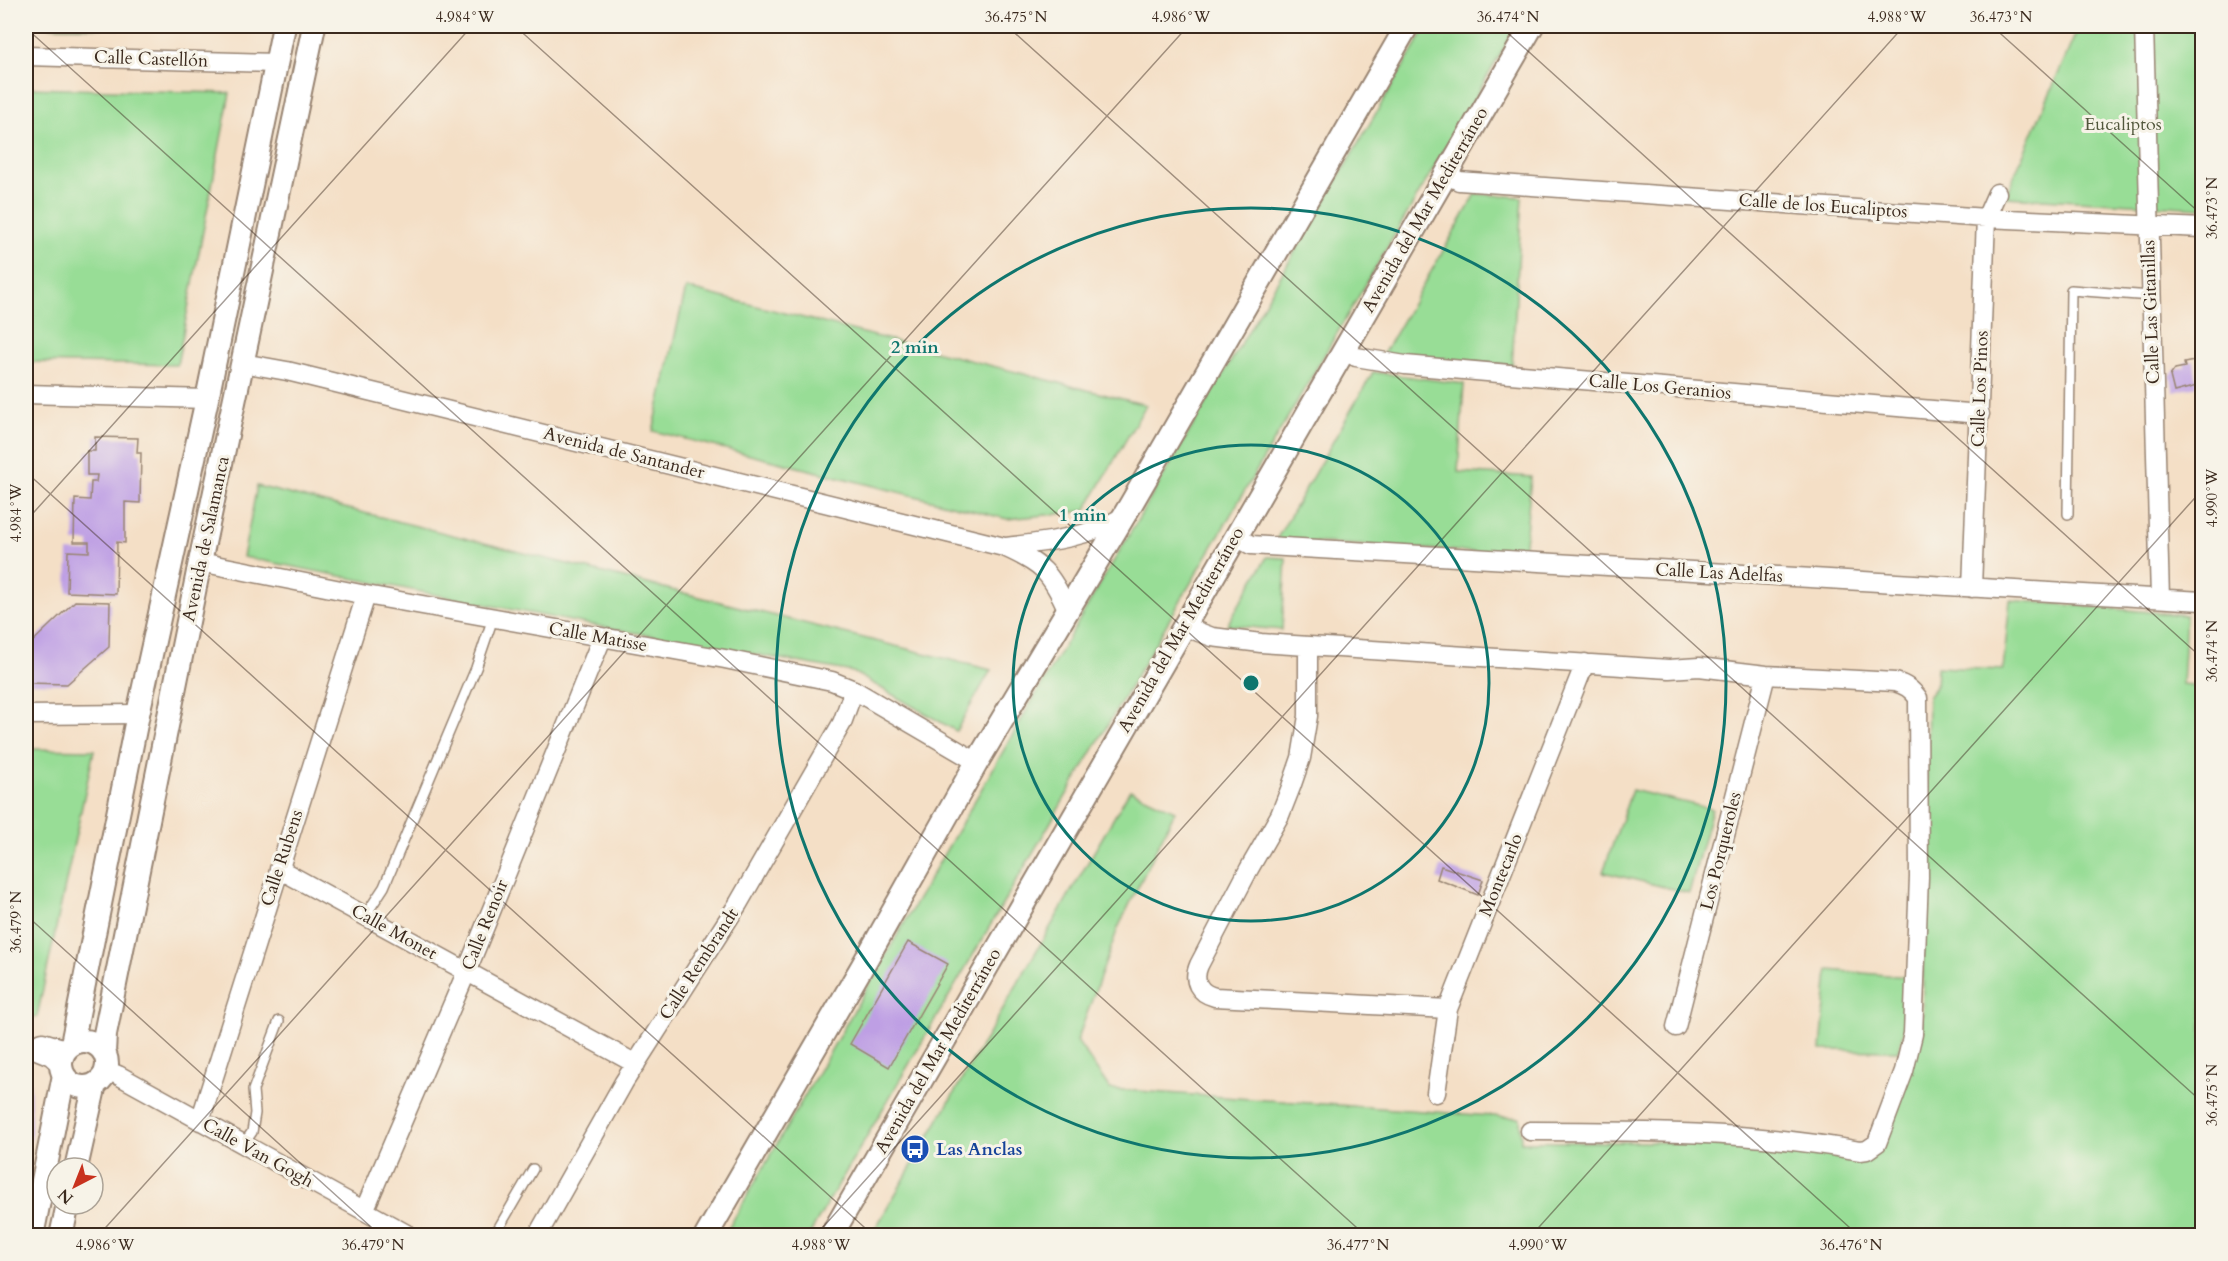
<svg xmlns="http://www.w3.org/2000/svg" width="2228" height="1261" viewBox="0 0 2228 1261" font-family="Cardo,serif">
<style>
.green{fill:#98dd96;stroke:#6a845a;stroke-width:1.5}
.building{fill:#be9fe4}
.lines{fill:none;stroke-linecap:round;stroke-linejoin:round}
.service-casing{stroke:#988472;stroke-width:12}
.minor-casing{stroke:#988472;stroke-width:21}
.tertiary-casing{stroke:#988472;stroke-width:26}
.service{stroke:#fff;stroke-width:9}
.minor{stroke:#fff;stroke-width:18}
.tertiary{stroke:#fff;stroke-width:22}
.ticks{fill:none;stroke:#3b2a1e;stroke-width:1.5;stroke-opacity:0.45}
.ring{fill:none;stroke:#0f766e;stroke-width:3}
.labels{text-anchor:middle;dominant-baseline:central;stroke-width:6;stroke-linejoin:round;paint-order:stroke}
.street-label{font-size:18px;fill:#3b2a1e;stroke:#f7f3e8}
.park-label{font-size:18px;fill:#52573c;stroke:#f7f3e8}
.transit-label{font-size:18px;font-weight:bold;fill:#164399;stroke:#f7f3e8;text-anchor:start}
.centre{fill:#0f766e;stroke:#f7f3e8;stroke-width:3}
.ring-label{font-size:18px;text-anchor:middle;font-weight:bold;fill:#0f766e;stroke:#f7f3e8;stroke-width:6;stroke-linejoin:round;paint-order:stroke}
.neatline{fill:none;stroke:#3b2a1e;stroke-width:2}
.ticks-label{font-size:15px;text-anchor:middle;fill:#3b2a1e}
</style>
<rect width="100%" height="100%" fill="#f7f3e8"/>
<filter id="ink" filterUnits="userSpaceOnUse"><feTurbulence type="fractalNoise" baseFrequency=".0167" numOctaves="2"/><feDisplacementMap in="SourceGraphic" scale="12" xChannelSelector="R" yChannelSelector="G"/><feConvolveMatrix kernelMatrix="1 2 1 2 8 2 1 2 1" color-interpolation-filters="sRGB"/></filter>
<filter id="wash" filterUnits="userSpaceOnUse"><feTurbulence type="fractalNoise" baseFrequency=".008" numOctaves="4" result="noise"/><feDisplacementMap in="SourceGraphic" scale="24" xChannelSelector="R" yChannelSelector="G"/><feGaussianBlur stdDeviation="1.35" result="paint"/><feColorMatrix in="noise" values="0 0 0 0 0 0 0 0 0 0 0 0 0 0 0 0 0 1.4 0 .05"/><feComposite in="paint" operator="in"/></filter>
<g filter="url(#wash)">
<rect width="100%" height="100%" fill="#f4dfc6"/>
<path class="green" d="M26 26H245L244 31Z
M1427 26H1517L809 1235 724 1236 1054 663Z
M2079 26H2202V208L2005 197Z
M26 88 230 93 177 365 26 362Z
M1476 194 1522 197 1512 366 1382 356Z
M686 288 1146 405 1085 511 1007 519 653 431Z
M1373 372 1464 384 1458 472 1531 477 1524 555 1276 540Z
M257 486 991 670 956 731 853 672 576 622 243 557Z
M1267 557 1286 558 1282 630 1227 625Z
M2010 600 2186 615 2182 684 2202 686V1235L871 1236 1130 790 1175 811 1118 928 1077 1041 1110 1089 1520 1118 1521 1142H1698L1879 1148 1922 1036 1928 697 1936 687 1937 667 2003 670Z
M26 749 94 750 37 1017 26 1016Z
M1632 790 1712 809 1689 893 1603 872Z
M1828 970 1908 977 1907 1019 1898 1051 1821 1050Z"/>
<g id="blocks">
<path class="building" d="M2194 361 2197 386 2174 392 2170 376 2175 369 2185 367 2184 363Z
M95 437 138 438 137 453H141L140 503 125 502V543L117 542 116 594 67 592 68 551 89 552V542H74L75 499 90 500 91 482H96L97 475H87V451H95Z
M75 601 110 602 109 647 67 684 26 683V648Z
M1441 866 1483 880 1478 895 1437 879Z
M908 942 948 964 889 1067 850 1044Z
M26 1077H30L31 1138 26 1153Z"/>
</g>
</g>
<g filter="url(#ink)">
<use href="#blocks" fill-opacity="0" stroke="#988472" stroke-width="1.5"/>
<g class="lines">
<g class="service-casing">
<path id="service" d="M2068 514 2071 290 2151 296
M365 916 384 887 476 668 493 618
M243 1145 252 1132 255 1113 253 1090 279 1021
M494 1236 533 1169"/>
</g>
<g class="minor-casing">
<path id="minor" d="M2144 26 2160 598
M26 56 276 63
M1446 174 1459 181 1986 218 2202 228
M1343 350 1356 357 1405 365 1980 414
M242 363 287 371 1004 547C1042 564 1051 572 1068 611
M26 394 207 399
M1236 537 1251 545 2202 601
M1006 547C1047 542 1087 538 1123 517
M200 562 366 595 725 659 832 681 854 690 977 762
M1972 588 1986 218 1997 193
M1183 626 1212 637 1261 643 1669 669 1699 667 1766 675 1895 682C1906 685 1911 689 1918 698L1919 877 1913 1034 1904 1071 1877 1143 1867 1150 1860 1151C1752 1131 1640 1131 1530 1131
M1308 647V716L1301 758 1291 787 1280 815 1249 869 1199 965C1192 981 1199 993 1215 997L1448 1009
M26 715 138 714
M279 869 636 1064
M1676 1027 1766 675
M62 1066 51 1056 29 1047 43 1042 66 1049
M106 1070 118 1075 410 1236
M1436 1093 1448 1009 1585 663
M200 1121 366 595
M364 1211 466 973 602 638
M537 1236 624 1082 738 904 842 723 854 690"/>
</g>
<g class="tertiary-casing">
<path id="tertiary" d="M61 1064a23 23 0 1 1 46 0a23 23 0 1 1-46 0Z
M72 1044 138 714 207 399 284 26
M104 1053 105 1034 200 562 314 26
M76 1168 95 1084
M32 1236 64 1075
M61 1236 68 1204
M706 1236 863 965 977 762 1131 504 1407 26
M831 1236 1532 26"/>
</g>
<use href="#service" class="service"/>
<use href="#minor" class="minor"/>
<use href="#tertiary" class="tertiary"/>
</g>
</g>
<path class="ticks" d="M515 26 1859 1236M1007 26 2202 1102M1500 26 2202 658M1992 26 2202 215M26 28 1366 1236M26 472 874 1236M26 521 472 26M26 915 381 1236M98 1236 1188 26M815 1236 1904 26M1531 1236 2202 490"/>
<g class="ring">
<circle cx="1251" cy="683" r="238"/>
<circle cx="1251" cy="683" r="475"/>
</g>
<defs>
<g id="bus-disc" transform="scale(1.5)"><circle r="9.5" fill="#1a4fb4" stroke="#f7f3e8"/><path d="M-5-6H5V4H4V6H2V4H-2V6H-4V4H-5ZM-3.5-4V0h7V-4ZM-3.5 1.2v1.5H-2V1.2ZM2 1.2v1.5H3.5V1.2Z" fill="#fff"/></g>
</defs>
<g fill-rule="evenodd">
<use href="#bus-disc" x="915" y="1149"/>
</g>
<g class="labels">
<g class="street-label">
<text transform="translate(151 59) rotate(2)">Calle Castellón</text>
<text transform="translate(1823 206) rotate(4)">Calle de los Eucaliptos</text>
<text transform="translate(1425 210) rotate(-60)">Avenida del Mar Mediterráneo</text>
<text transform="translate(2151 312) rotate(-92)">Calle Las Gitanillas</text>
<text transform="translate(1660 387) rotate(5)">Calle Los Geranios</text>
<text transform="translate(1980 389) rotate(-88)">Calle Los Pinos</text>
<text transform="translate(624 453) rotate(14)">Avenida de Santander</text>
<text transform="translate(206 539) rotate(-78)">Avenida de Salamanca</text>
<text transform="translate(1719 573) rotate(3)">Calle Las Adelfas</text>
<text transform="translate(1181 630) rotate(-60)">Avenida del Mar Mediterráneo</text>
<text transform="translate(598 637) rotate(10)">Calle Matisse</text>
<text transform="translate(1721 851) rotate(-76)">Los Porqueroles</text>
<text transform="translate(282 858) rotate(-72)">Calle Rubens</text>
<text transform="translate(1501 875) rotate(-68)">Montecarlo</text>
<text transform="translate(485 925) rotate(-68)">Calle Renoir</text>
<text transform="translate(394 932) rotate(29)">Calle Monet</text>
<text transform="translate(699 964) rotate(-57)">Calle Rembrandt</text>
<text transform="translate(938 1051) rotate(-60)">Avenida del Mar Mediterráneo</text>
<text transform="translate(258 1153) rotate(29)">Calle Van Gogh</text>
</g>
<g class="park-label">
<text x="2123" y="124">Eucaliptos</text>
</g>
<g class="transit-label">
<text x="936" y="1149">Las Anclas</text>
</g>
</g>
<circle cx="1251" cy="683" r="9" class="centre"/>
<g class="ring-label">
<text x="915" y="353">2 min</text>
<text x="1083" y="521">1 min</text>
</g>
<rect width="2228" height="1261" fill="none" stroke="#f7f3e8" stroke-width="66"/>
<g transform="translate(75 1186) rotate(222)"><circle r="28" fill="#f7f3e8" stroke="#aca397" stroke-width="1.5"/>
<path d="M0-4.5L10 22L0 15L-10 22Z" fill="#c8321e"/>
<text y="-9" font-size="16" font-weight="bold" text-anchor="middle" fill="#3b2a1e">N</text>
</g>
<rect x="33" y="33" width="2162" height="1195" class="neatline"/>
<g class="ticks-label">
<text x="465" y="22">4.984°W</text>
<text x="1016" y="22">36.475°N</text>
<text x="1181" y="22">4.986°W</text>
<text x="1508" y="22">36.474°N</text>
<text x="1897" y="22">4.988°W</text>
<text x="2001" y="22">36.473°N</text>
<text transform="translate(2212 208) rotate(-90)" y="5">36.473°N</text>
<text transform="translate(2212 498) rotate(-90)" y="5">4.990°W</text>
<text transform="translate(16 513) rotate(-90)" y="5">4.984°W</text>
<text transform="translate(2212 651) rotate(-90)" y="5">36.474°N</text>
<text transform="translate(16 922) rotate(-90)" y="5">36.479°N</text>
<text transform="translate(2212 1095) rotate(-90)" y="5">36.475°N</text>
<text x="105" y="1250">4.986°W</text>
<text x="373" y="1250">36.479°N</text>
<text x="821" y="1250">4.988°W</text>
<text x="1358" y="1250">36.477°N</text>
<text x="1538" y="1250">4.990°W</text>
<text x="1851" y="1250">36.476°N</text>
</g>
</svg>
